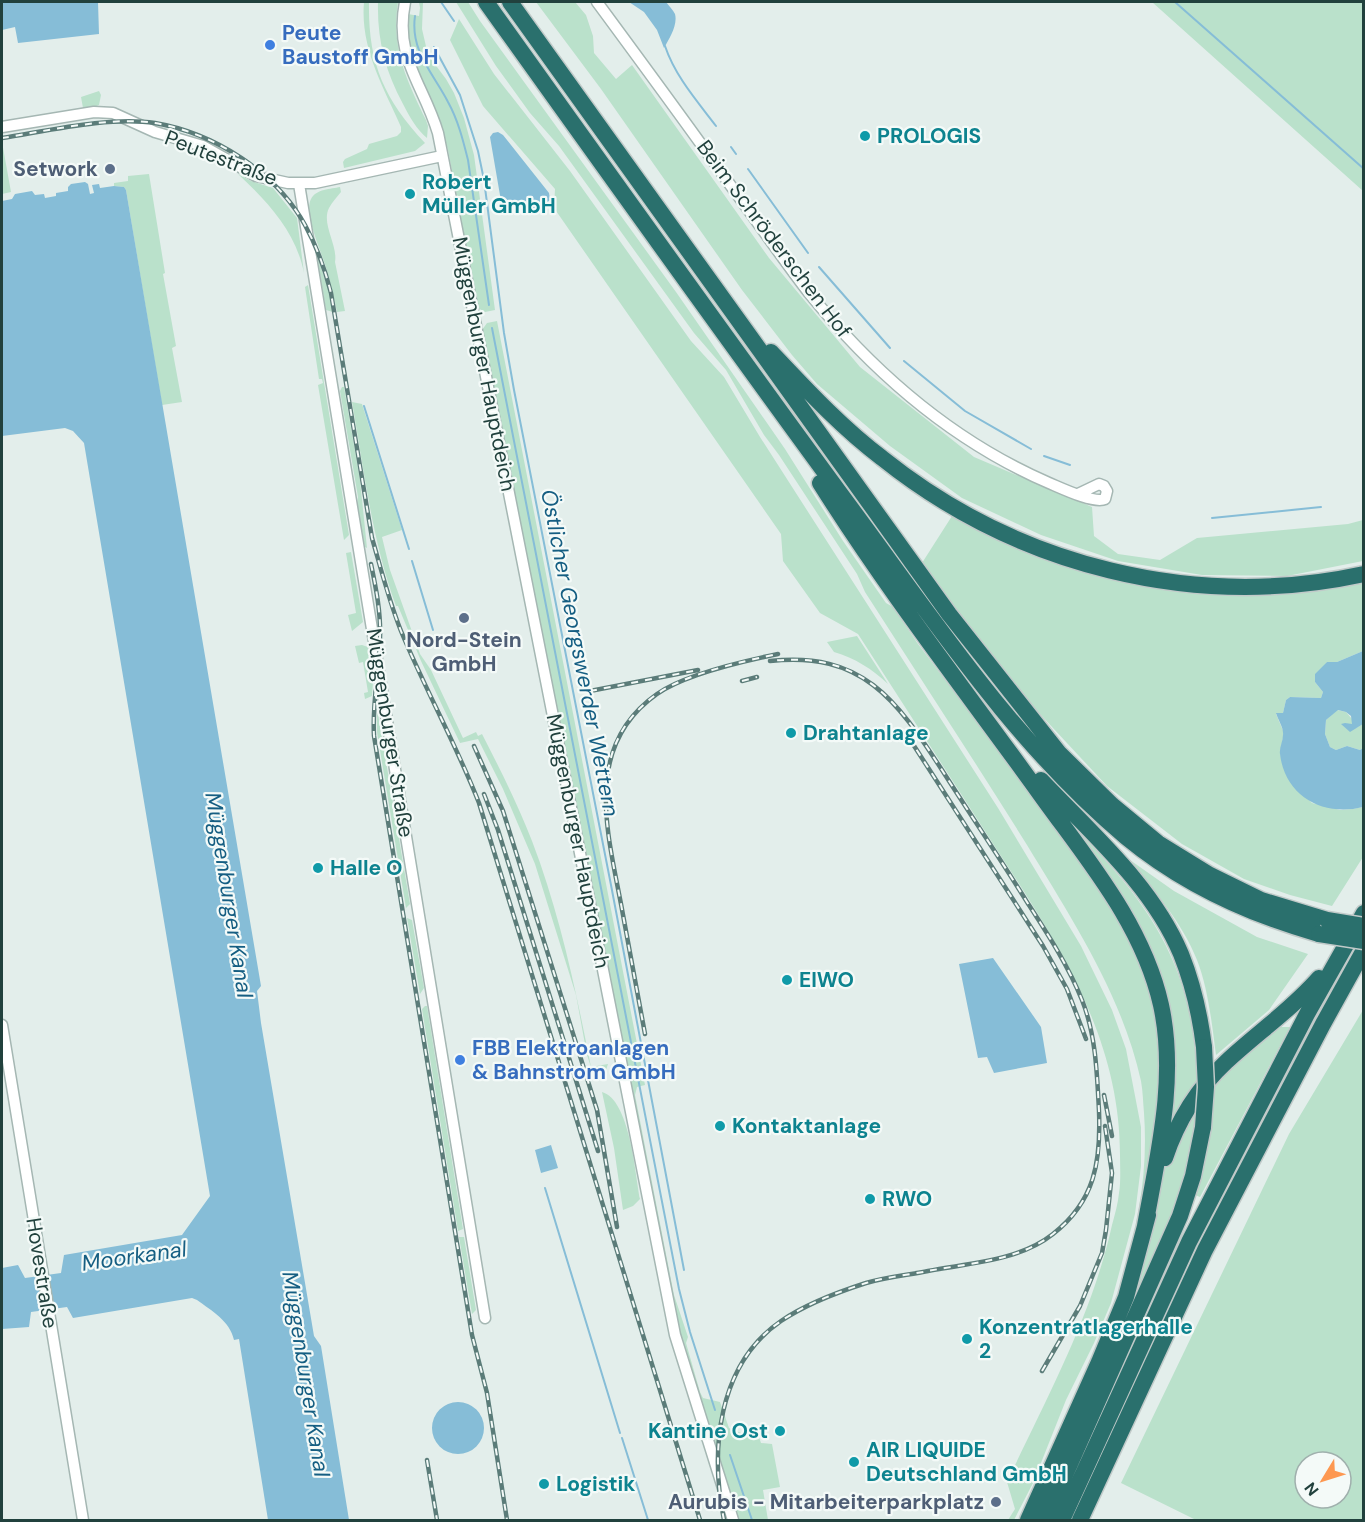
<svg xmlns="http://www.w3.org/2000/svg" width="1365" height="1522" viewBox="0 0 1365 1522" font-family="'DM Sans',sans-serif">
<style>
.green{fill:#bae1cb;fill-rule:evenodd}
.water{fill:#86bdd7}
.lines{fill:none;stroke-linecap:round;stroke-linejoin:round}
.stream{stroke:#86bdd7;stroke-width:2}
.minor-casing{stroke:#a5b7b3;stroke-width:13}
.highway-casing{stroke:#c1cac9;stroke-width:19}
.minor{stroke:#fff;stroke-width:10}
.highway{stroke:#2a706d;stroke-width:16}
.rail-casing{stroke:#5b7c79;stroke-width:4.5}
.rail{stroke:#f4faf8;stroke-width:2;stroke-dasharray:7;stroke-linecap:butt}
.highway-bridge-casing{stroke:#c1cac9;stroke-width:19;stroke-linecap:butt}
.highway-bridge{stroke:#2a706d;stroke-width:16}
.shop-dot{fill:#3f7fe0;stroke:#f4faf8;stroke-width:2}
.culture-dot{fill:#0f9aa8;stroke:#f4faf8;stroke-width:2}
.service-dot{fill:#5c6f8a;stroke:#f4faf8;stroke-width:2}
.labels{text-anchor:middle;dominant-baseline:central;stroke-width:4.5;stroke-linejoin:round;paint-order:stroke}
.shop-label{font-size:21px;font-weight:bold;fill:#366cbe;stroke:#f4faf8;text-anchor:start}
.culture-label{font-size:21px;font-weight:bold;fill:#0d838f;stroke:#f4faf8;text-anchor:start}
.street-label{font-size:21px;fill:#21413d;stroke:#f4faf8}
.service-label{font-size:21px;font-weight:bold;fill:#4e5e75;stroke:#f4faf8;text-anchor:end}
.water-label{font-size:22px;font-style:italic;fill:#155e82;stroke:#f4faf8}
</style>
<rect width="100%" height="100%" fill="#e3eeeb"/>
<path class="green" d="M364 2H369C368 62 383 98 425 143L415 151 344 168 343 162 345 159 367 149 369 144 397 136 401 132V127C383 86 360 48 364 2Z
M378 2H398C391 48 406 79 426 120L428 126 427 138C417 130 409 116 403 104 385 71 377 39 378 2Z
M419 2H423L422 29 428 55 446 79 454 93 464 118 474 155 495 310 485 312 478 308 448 150 440 121 415 67 408 41V14L419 16 420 8Z
M456 2H468L480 21 676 292 785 449 843 541 886 603 893 607 918 644 1094 877 1134 945 1155 1007 1162 1066 1147 1194 1115 1305C1134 1238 1149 1184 1144 1113 1143 1103 1143 1092 1141 1081 1122 995 1072 919 1027 845 974 760 919 676 865 592L857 574 779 455 764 435 726 370 694 333 559 146 530 113 496 66Z
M536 2H575L586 15 593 36 594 53 616 79 632 65 769 258 860 367 974 457 1092 507 1094 536 1118 554 1160 560 1197 538 1348 524 1363 520V561L1287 576 1202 575 1118 561 1041 535 962 498 890 446 817 384 792 355 742 290 601 89Z
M1152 2H1363V191Z
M459 19 494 74 570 171 691 341 724 377 760 437 998 808 1081 946 1112 1010 1126 1049 1141 1127V1166L1135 1214 1111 1303 1094 1343 1066 1400 1033 1483 1014 1520H1008L1015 1509 1007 1482C1046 1399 1092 1316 1112 1225 1115 1214 1118 1203 1119 1193 1121 1181 1120 1167 1120 1155 1120 1027 1047 928 981 825 940 761 899 698 858 634L820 613 783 561 781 534 554 208 555 189 483 106 450 40Z
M99 91 101 95 99 105 92 108H83L81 97Z
M2 142 11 192 2 194Z
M149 174 165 273 163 274 176 346 172 348 182 402 162 405 126 190 124 187 114 186V183L128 181V176Z
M238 174 251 181 273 188 297 218 304 273C296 232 268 202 238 174Z
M340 187 341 192C337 197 332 202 329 208 321 224 338 245 335 262L345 311 337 312C334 298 331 285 327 271 323 255 303 214 311 199 316 189 331 189 340 187Z
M317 256 330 294 333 312 326 310Z
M308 285 349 535 344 540 318 385 323 383 322 379H319L305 287Z
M497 321 645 1085 637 1087 635 1095 674 1295 688 1337 686 1343 700 1392 703 1398 720 1402 729 1428 753 1438 759 1437 761 1443 772 1444 780 1487 763 1490 768 1520H738L680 1335 671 1296 482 330 487 323Z
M342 387H344L360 480 367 548 365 547 357 504 358 497 340 391Z
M352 402 362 404 402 530 382 537 390 570 420 654 431 670 463 738 476 732 478 736 482 734C500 769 518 805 532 841 560 914 576 991 591 1067L608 1064 606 1070H596L591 1067 587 1055 576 995 535 864 503 789 478 739 460 743 421 661 398 606H396C372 540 364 471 352 402Z
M952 516 1028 553 1067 567 1153 587 1198 591 1363 581V651L1337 662H1327L1315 682 1323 692 1321 698 1290 697 1286 700 1283 713 1276 714 1284 733 1280 753 1287 776 1312 803 1340 810 1352 809 1363 807V857L1332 906 1290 895 1244 879 1182 844 1107 786 1039 713 985 651 922 563Z
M351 552 363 622 352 631 348 615 356 613 346 553Z
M857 636 888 684C872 669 855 658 834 652L827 642Z
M362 645 368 647 373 682 372 696 365 699 364 693 368 692 363 662 359 663 355 646Z
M377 708 410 904 406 908 377 732Z
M1337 710 1346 712 1352 719V724H1342L1356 728 1363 724V748L1360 750 1347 746 1336 750 1330 747 1325 734 1326 720Z
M1047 799C1117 871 1177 927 1193 1032 1194 1044 1199 1076 1196 1087 1193 1096 1177 1117 1171 1126L1155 974Z
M1130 860 1174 891 1257 937 1308 954 1269 1010 1216 1055C1212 1024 1208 988 1197 960 1182 922 1154 891 1130 860Z
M407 918 412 920 424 988 420 994Z
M425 1006H427L463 1229 458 1231 422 1009Z
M1363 1010V1520H1196L1121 1483 1289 1134ZM1305 1462H1341V1498H1305Z
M1277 1027H1290L1200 1197 1193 1194 1213 1082Z
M602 1092C630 1100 635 1173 640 1199L633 1206 623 1210 614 1148Z
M1197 1101C1192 1177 1160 1244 1130 1313L1156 1198 1167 1162Z
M459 1237H464L476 1310 472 1314Z"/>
<path class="water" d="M2 2H98L99 34 18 43 15 27 2 30Z
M629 2H666C669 6 673 10 675 14 678 25 669 39 664 48L657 30 644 12Z
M498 132 503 135 549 193 550 200 542 207 517 210 516 206H504L501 201 490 137 493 133Z
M85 182 88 184 90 194 94 193 92 185 99 184 100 188 114 186 124 187 126 190 261 986 257 991 261 1023 314 1336 321 1346 349 1520H268L239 1339 234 1340C230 1321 212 1311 197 1300L192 1298 73 1318 67 1307 31 1312 29 1327 2 1329V1268L18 1265 25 1278 61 1273 64 1255 182 1235 210 1196 84 443 73 431 65 428 2 436V201L12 199 15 194 32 191 35 195 44 194 45 198 56 196V193L68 191V187L71 184Z
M1363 651V724L1350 732 1341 724 1345 723 1352 724 1351 716 1346 712 1338 710 1326 720 1325 734 1330 747 1336 750 1347 746 1360 750 1363 748V807C1324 817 1285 797 1280 754 1279 748 1283 741 1283 735 1284 728 1278 720 1276 713H1283L1286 700 1290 697 1321 698 1323 692 1315 682V674L1327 662H1337Z
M993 958 1041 1027 1047 1063 994 1073 987 1057 978 1058 959 964Z
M551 1145 558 1168 541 1173 535 1150Z
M432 1428a26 26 0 1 1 52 0a26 26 0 1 1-52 0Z"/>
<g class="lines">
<path class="stream" d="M441 2 454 21
M1175 2 1364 169
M1362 2 1364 3
M415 16C410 51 433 73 448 102 458 120 463 140 468 160L489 305
M665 46C675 76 697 101 716 126
M434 47 460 95 478 151 484 180 504 333 514 390 611 885 684 1270
M731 147 736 154
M748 169 808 253
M819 267 890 348
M492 328 679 1289 690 1332 715 1410
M904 361 965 411 1031 449
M364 406 409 549
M1044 456 1070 465
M1212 518 1321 507
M412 561 433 630
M545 1188 620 1433
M622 1438 648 1520
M730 1455 752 1520"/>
<g class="minor-casing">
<path id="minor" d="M405 2C394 58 423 83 438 133L675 1335 733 1520
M597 2C642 63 687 124 731 186 757 221 782 258 809 293 874 373 954 442 1049 483 1061 488 1094 504 1105 499L1107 491 1104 486 1099 484 1078 494
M2 127 94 112 113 113 155 132 203 146 256 176 288 183H315L442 156
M299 184 485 1318
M2 1025 83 1520"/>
</g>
<g class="highway-casing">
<path id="highway" d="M486 2C606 170 726 338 848 504 934 620 1015 744 1126 837 1183 884 1248 914 1319 934
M510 2 949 614 1059 753 1112 805 1158 843 1210 875 1261 900 1327 920
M771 352C806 389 841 427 882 458 1017 566 1194 611 1364 574
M820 483C886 588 962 686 1035 787 1083 855 1142 921 1161 1005 1177 1078 1158 1154 1145 1226
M1041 780C1091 833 1152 885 1181 954 1193 984 1200 1015 1204 1047
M1165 1158C1177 1122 1198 1088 1226 1062 1257 1033 1291 1010 1319 978
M1028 1520 1099 1362 1126 1297 1148 1215
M1045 1520 1180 1216 1193 1176 1203 1127
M1062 1520 1189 1242 1307 1014 1364 913
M1080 1520 1205 1250 1323 1024 1364 950"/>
</g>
<use href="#minor" class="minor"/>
<use href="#highway" class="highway"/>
<g class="rail-casing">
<path id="rail" d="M2 138C47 131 110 116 155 123 214 133 276 172 305 225 317 247 325 269 331 293L372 538C381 569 389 601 401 631 425 689 456 744 479 803L700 1520
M371 564C376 588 381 613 380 638 379 671 372 703 374 736L472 1335 487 1393 507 1520
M742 681 757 677
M590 691 698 670
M909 738 1043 946 1067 989 1086 1039
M474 746 503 811 597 1110 617 1227
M484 794 498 830 598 1151
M645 1034C637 991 629 948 621 904 607 830 583 746 657 694 685 674 744 661 778 654
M1104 1095 1112 1136
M1042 1371 1080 1306 1102 1253 1106 1230 1112 1173 1105 1126
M427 1460 437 1520
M724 1520C710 1451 717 1365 781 1321 806 1304 838 1292 866 1283 886 1277 908 1275 928 1271 969 1263 1019 1261 1053 1234 1095 1201 1101 1162 1099 1111 1097 1074 1096 1035 1082 1000 1068 965 1047 933 1027 902 999 857 970 814 942 770 896 699 862 651 770 661"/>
</g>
<use href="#rail" class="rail"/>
<g class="highway-bridge-casing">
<path id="highway-bridge" d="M1327 920 1364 926
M1319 934 1364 941
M1203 1127 1206 1087 1204 1047"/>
</g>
<use href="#highway-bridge" class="highway-bridge"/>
</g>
<g class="shop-dot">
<circle cx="270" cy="45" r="6"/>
<circle cx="460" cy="1060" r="6"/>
</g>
<g class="culture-dot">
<circle cx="865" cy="136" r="6"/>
<circle cx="410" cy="194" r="6"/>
<circle cx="791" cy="733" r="6"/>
<circle cx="318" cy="868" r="6"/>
<circle cx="787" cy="980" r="6"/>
<circle cx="720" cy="1126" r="6"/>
<circle cx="870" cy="1199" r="6"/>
<circle cx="967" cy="1339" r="6"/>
<circle cx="780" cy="1431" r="6"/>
<circle cx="854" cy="1462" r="6"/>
<circle cx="544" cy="1484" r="6"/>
</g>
<g class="service-dot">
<circle cx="110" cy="169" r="6"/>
<circle cx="464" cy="618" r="6"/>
<circle cx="996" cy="1502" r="6"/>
</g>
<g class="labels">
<g class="shop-label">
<text x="282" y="33">Peute<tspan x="282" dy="24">Baustoff GmbH</tspan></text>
<text x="472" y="1048">FBB Elektroanlagen<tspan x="472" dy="24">&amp; Bahnstrom GmbH</tspan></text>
</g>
<g class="culture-label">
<text x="877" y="136">PROLOGIS</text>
<text x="422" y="182">Robert<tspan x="422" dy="24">Müller GmbH</tspan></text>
<text x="803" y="733">Drahtanlage</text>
<text x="330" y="868">Halle O</text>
<text x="799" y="980">ElWO</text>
<text x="732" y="1126">Kontaktanlage</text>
<text x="882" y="1199">RWO</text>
<text x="979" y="1327">Konzentratlagerhalle<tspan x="979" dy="24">2</tspan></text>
<text x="768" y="1431" text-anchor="end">Kantine Ost</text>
<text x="866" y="1450">AIR LIQUIDE<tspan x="866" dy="24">Deutschland GmbH</tspan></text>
<text x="556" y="1484">Logistik</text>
</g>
<g class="street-label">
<text transform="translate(221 158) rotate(21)">Peutestraße</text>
<text transform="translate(774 239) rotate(53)">Beim Schröderschen Hof</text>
<text transform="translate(484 364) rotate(79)">Müggenburger Hauptdeich</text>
<text transform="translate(390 733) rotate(81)">Müggenburger Straße</text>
<text transform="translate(578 841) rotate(79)">Müggenburger Hauptdeich</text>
<text transform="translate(42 1273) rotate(81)">Hovestraße</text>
</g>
<g class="service-label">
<text x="98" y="169">Setwork</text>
<text x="464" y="640" text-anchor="middle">Nord-Stein<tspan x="464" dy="24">GmbH</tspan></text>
<text x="984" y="1502">Aurubis - Mitarbeiterparkplatz</text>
</g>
<g class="water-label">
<text transform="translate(580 653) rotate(79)">Östlicher Georgswerder Wettern</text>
<text transform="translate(229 895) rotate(81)">Müggenburger Kanal</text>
<text transform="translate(134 1256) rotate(-8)">Moorkanal</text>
<text transform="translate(306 1374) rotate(81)">Müggenburger Kanal</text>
</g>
</g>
<rect width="1365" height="1522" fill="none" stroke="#21413d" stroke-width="6"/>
<g transform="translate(1323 1480) rotate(232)"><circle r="28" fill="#f4faf8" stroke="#a0b0ad" stroke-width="1.5"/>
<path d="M0-4.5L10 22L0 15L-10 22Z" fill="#fd9851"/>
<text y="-9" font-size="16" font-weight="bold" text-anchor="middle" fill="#21413d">N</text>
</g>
</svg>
